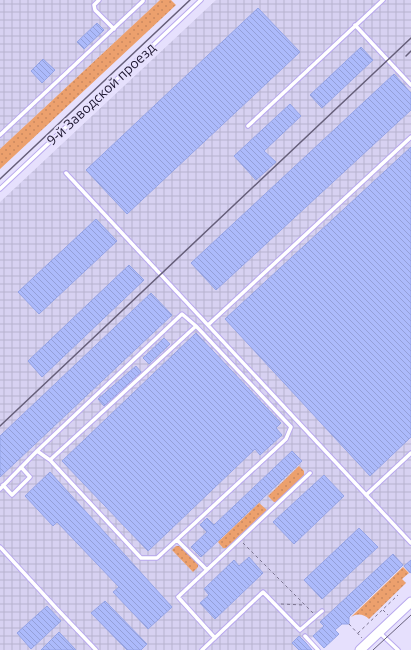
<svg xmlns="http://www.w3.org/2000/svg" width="411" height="650" viewBox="0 0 411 650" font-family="Ubuntu,sans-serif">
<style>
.industrial{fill:url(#industrial-grid)}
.grass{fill:url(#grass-dots)}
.building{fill:url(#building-back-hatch);stroke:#94a3e6}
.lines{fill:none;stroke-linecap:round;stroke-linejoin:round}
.service-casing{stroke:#b9a9ee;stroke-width:5.5}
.secondary-casing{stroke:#b9a9ee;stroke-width:11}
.path{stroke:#7a738f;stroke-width:1;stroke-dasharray:3 3;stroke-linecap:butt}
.service{stroke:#fff;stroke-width:3.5}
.secondary{stroke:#fff;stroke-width:9}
.tram{stroke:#665f7a;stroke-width:1}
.rail{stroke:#665f7a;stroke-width:1.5}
.labels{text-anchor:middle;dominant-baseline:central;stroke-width:3.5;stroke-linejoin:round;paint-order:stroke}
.street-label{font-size:14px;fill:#1d1630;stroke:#e6e0fd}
</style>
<defs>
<pattern id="industrial-grid" width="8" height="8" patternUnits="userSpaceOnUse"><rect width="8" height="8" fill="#d7d1f1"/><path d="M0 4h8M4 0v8" fill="none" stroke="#b8b3cf"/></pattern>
<pattern id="grass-dots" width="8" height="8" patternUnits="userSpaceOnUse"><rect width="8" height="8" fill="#eca06d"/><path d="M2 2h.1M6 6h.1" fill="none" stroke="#ca895f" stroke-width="1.8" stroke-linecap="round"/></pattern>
<pattern id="building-back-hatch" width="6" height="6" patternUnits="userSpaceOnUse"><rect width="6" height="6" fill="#acbafb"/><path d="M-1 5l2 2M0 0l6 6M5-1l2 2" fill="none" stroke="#949fd7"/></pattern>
</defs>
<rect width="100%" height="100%" fill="#e6e0fd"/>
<path class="industrial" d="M0 0H160L0 149Z
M216 0H411V574L403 566 349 617V624H342L335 629 339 634 324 648 313 637 306 643 312 650H0V202Z"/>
<path class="grass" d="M160 0H171L176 5 0 169V149Z
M299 466 304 471V475L276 502H274L268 496Z
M259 503 267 510 226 548H223L218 542Z
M176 546H180L198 564V567L193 572 172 550Z
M403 567 409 573 402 579 406 583 369 619C364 614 357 613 351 617Z"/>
<path class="building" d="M258 8 300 52 127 214 86 170Z
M97 23 104 30 84 49 77 42Z
M361 47 373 60 322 108 310 95Z
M43 59 55 70 42 83 31 71Z
M394 74 411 93V110L216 290 191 263Z
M290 104 301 116 264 151 276 162 256 180 234 156Z
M411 147V437L370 476 225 319Z
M96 219 117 241 39 314 18 292Z
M129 265 144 280 42 377 28 361Z
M151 293 172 315 0 477V436Z
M196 333 281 423 276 428 282 435 260 455 255 449 148 551 62 461Z
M164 338 170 344 149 364 143 358Z
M136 366 141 372 104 406 98 399Z
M292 451 302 461 201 557 191 547 207 532 200 525 207 518 214 525Z
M50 472 172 607 148 629 113 592 119 587 57 522 53 526 25 496Z
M324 475 344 496 294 544 273 522Z
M359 528 378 547 322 599 304 580Z
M393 554 403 565 349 617V624H342L335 630 339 634 324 648 313 636 324 626 320 622Z
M249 557 263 573 215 619 200 603 209 595 204 589 234 560 239 566Z
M411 560V572L410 573 404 566Z
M105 601 147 644 141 650H127L91 613Z
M47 606 61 621 31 649 17 633Z
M59 632 76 650H41Z
M299 636 306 643 312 650H299L292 643Z"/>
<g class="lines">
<g class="service-casing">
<path id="service" d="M99 0 94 5 95 10 114 29
M355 25 411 85
M248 126 383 0
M0 135 143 1V0
M66 173 411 543
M0 189 201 0
M208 325 411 137
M50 460 196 326
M3 485 12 495 30 477 21 467
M0 489 37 451 50 460 141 558H157L286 439 291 427 196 326 182 314 37 451
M366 495 411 453
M177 540 206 569
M0 547 58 610 96 650
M380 633 398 650
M305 636 318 650
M215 638 178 597 310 473
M202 650 263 592 300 630 322 611"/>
</g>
<g class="secondary-casing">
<path id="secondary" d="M360 650 411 602"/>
</g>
<path class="path" d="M243 543 313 613
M281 604 304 605
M383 610 388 615
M349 624 362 638
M358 633 398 595"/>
<use href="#service" class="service"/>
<use href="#secondary" class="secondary"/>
<path class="tram" d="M373 650 411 615"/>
<path class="rail" d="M406 56 411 51
M0 179 190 0
M0 426 411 38"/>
</g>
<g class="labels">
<g class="street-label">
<text transform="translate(101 94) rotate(-43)">9-й Заводской проезд</text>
</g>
</g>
</svg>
